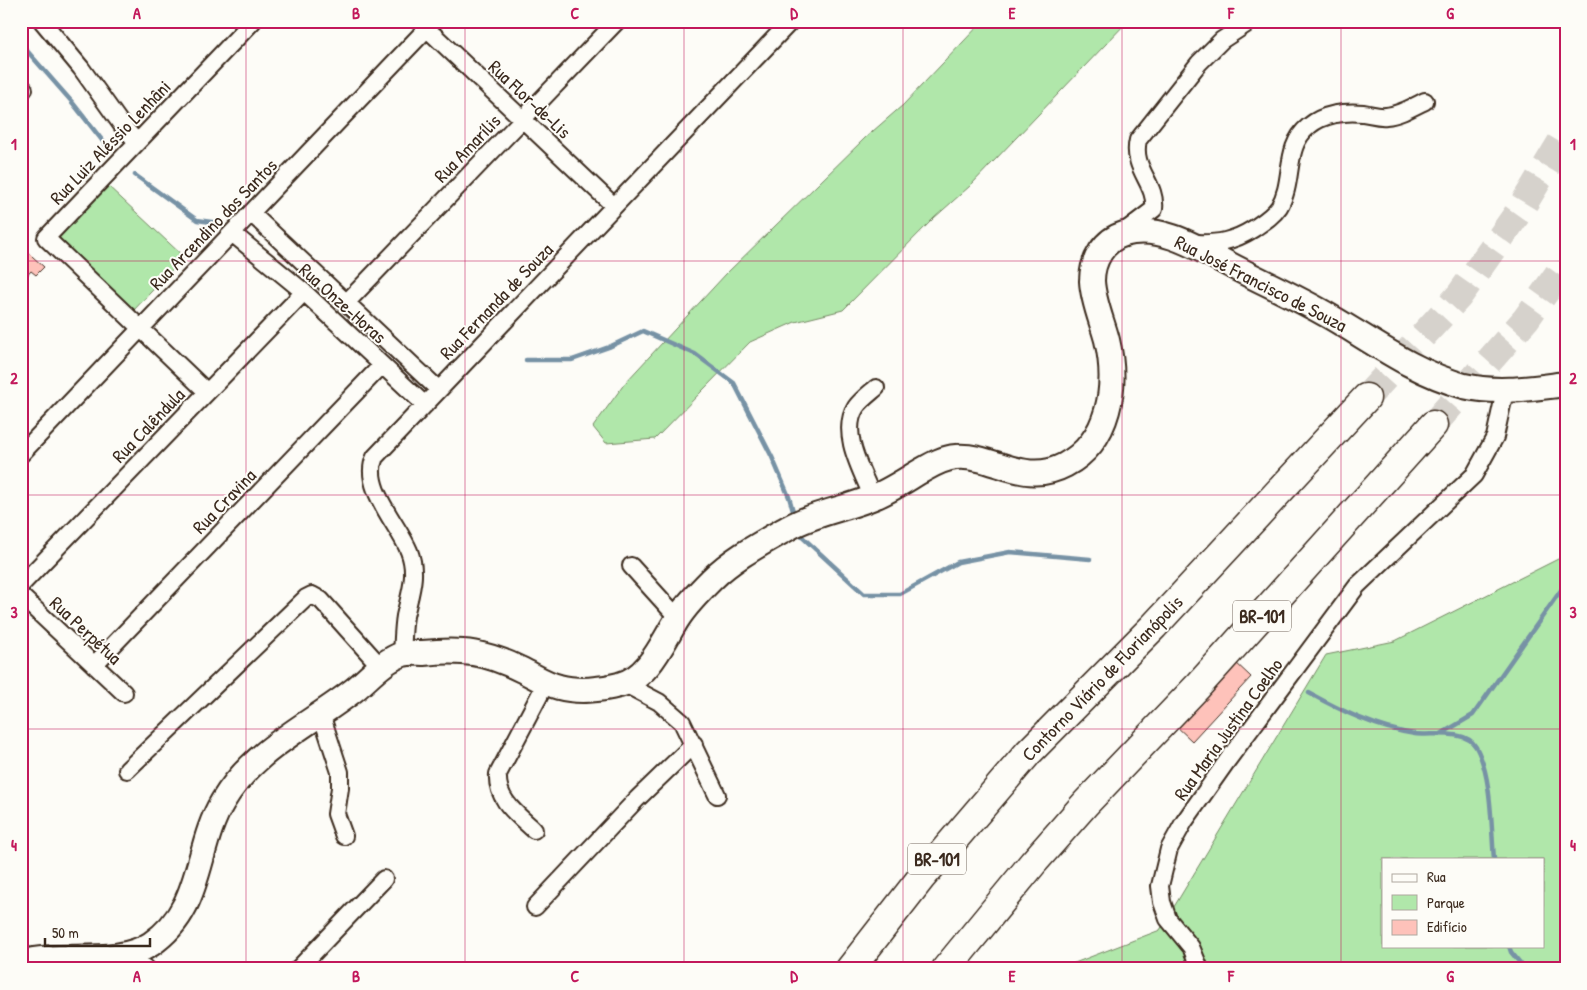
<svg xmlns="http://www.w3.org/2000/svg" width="1587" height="990" viewBox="0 0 1587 990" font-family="'Patrick Hand',sans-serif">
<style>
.green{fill:#b0e7aa;stroke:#768864;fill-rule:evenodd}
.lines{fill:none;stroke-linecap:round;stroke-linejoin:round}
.stream{stroke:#7792a5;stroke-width:4.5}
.building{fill:#fec2ba;stroke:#3b2a1e}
.highway-tunnel{stroke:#d6d2cc;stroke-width:28;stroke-dasharray:28 14;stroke-linecap:butt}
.street-casing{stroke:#3b2a1e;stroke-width:20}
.secondary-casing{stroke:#3b2a1e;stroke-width:28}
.highway-casing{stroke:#3b2a1e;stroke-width:31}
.street{stroke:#fdfcf7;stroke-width:16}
.secondary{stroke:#fdfcf7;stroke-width:24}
.highway{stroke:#fdfcf7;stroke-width:28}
.grid{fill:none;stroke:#c2185b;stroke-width:1;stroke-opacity:0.55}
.labels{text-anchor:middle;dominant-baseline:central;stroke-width:4;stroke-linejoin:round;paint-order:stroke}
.shield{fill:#fdfcf7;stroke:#75695f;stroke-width:1}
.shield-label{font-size:18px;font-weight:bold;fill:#3b2a1e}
.street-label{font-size:19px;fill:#3b2a1e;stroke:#fdfcf7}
.neatline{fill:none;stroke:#c2185b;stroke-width:2}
.grid-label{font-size:16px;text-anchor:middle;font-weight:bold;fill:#c2185b}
</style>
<rect width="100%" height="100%" fill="#fdfcf7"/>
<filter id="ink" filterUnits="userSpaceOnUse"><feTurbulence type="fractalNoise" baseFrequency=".02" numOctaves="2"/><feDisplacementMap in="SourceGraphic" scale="10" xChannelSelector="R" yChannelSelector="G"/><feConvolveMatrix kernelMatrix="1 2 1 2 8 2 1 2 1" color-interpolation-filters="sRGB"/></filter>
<g filter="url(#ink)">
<path class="green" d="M983 21H1128L970 186 934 218 843 310 795 322 750 342 655 439 606 443 593 427 625 383 726 274 865 138 903 105Z
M107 185 184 257 133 311 56 240Z
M1566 555V969H1059L1160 930 1326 655 1395 641ZM1383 859H1543V946H1383Z"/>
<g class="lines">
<path class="stream" d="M21 44 72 102 109 149
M135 175 197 220 219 223
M526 360H572L609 347 643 331 695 354 734 383 772 457 789 497 793 511
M799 534 864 594H900L958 562 1010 552 1090 559
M1309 693C1340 710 1378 729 1415 734 1432 736 1466 729 1476 747 1492 776 1491 825 1494 859
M1441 734 1473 715 1566 583
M1509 946 1511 952 1525 969"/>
</g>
<path class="building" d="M21 246 44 267 36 275 31 271 24 279 28 283 21 290Z
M1233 660 1251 677 1192 741 1174 724Z"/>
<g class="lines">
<path class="highway-tunnel" d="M1366 398 1459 296 1520 210 1566 134
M1433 425 1526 319 1566 263"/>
<g class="street-casing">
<path id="street" d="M42 21 81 68 121 124 137 142
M420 22 614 206
M21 92 24 89
M251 213 439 390
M1125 231 1154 209C1157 183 1131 169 1138 140L1199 63 1222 40 1251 21
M232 233 304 292 425 405
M1195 243C1218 244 1234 241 1253 229 1263 222 1272 217 1279 207 1295 181 1283 147 1309 126 1323 114 1345 111 1363 113 1371 114 1378 117 1386 116 1399 115 1413 107 1425 101
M346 303 617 21
M207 392 46 238 253 21
M21 454 434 21
M873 498C863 473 839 433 856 407 861 400 869 394 876 388
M631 566 678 618
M21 585 304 292
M21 596 124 693
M402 654C403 641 403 628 405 616 410 593 418 574 409 551 398 524 361 486 375 457L791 21
M94 665 382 365
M625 684 659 702 682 722 717 795
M321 714 340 772V788L336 814 344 836
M127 770 306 598 312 595 321 600 381 667
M534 830C517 814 496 800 498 774L546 683
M535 907 637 799 694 744
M123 954 147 969
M298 969 384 879
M1200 969 1191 947 1168 919 1162 902 1160 886 1169 849 1184 822 1227 761 1357 586 1474 475 1495 437 1505 391"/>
</g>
<g class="secondary-casing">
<path id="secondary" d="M21 963C61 951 116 967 151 944 204 908 194 849 223 801 254 749 308 726 354 690 369 678 384 660 403 654 410 652 417 653 423 653 463 649 486 652 522 670 534 676 546 684 559 687 577 692 601 690 619 685 649 678 663 641 678 618 687 604 700 591 712 579 733 558 762 543 788 528 815 513 845 509 874 497 889 491 904 481 919 472 930 466 942 458 956 457 993 454 1024 487 1065 465 1110 441 1118 386 1107 340 1102 321 1093 301 1092 281 1092 260 1104 240 1124 234 1164 223 1204 252 1238 269 1269 285 1300 299 1329 316 1374 342 1413 372 1464 386 1498 394 1532 388 1566 384"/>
</g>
<g class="highway-casing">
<path id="highway" d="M850 969 921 878 1028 753 1154 626 1366 398
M946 969 1033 863 1086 803 1198 686 1433 425"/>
</g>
<use href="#street" class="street"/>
<use href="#secondary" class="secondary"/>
<use href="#highway" class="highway"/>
</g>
</g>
<path class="grid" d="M246 21V969M465 21V969M684 21V969M903 21V969M1122 21V969M1341 21V969M21 261H1566M21 495H1566M21 729H1566"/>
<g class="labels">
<g class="shield">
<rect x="1233" y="600.5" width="58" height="31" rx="4"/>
<rect x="908" y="843.5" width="58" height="31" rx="4"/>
</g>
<g class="shield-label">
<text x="1262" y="616">BR-101</text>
<text x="937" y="859">BR-101</text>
</g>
<g class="street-label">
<text transform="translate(530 99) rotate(43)">Rua Flor-de-Lis</text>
<text transform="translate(110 142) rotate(-46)">Rua Luiz Aléssio Lenhâni</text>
<text transform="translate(467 148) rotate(-46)">Rua Amarílis</text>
<text transform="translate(213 224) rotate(-46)">Rua Arcendino dos Santos</text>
<text transform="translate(1261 283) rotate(27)">Rua José Francisco de Souza</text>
<text transform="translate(496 301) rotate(-46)">Rua Fernanda de Souza</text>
<text transform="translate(343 303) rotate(42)">Rua Onze-Horas</text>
<text transform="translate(148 425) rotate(-46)">Rua Calêndula</text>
<text transform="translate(224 501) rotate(-46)">Rua Cravina</text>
<text transform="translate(86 630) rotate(43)">Rua Perpétua</text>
<text transform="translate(1102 678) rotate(-46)">Contorno Viário de Florianópolis</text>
<text transform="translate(1228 729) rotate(-54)">Rua Maria Justina Coelho</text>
</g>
</g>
<rect width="1587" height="990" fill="none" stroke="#fdfcf7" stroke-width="55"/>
<rect x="1382" y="858" width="162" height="90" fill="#fdfcf7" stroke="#afa8a0"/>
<rect x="1392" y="874" width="25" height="8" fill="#fdfcf7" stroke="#afa8a0"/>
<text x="1427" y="882" font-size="15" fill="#3b2a1e">Rua</text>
<rect x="1392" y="895" width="25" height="15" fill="#b0e7aa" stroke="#afa8a0"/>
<text x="1427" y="908" font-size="15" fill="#3b2a1e">Parque</text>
<rect x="1392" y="920" width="25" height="15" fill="#fec2ba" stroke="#afa8a0"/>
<text x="1427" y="932" font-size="15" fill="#3b2a1e">Edifício</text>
<path d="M45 938v8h105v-8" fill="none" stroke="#3b2a1e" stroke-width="2.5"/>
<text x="52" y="938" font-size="15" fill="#3b2a1e" stroke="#fdfcf7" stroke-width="4" paint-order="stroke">50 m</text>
<rect x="28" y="28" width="1532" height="934" class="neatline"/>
<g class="grid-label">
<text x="137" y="19">A</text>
<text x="356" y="19">B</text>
<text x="575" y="19">C</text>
<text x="794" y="19">D</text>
<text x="1012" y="19">E</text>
<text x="1231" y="19">F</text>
<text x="1450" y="19">G</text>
<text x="14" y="150">1</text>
<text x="1573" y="150">1</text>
<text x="14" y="384">2</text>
<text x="1573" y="384">2</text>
<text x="14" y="618">3</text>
<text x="1573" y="618">3</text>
<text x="14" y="851">4</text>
<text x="1573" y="851">4</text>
<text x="137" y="982">A</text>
<text x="356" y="982">B</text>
<text x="575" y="982">C</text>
<text x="794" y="982">D</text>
<text x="1012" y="982">E</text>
<text x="1231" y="982">F</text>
<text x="1450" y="982">G</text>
</g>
</svg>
